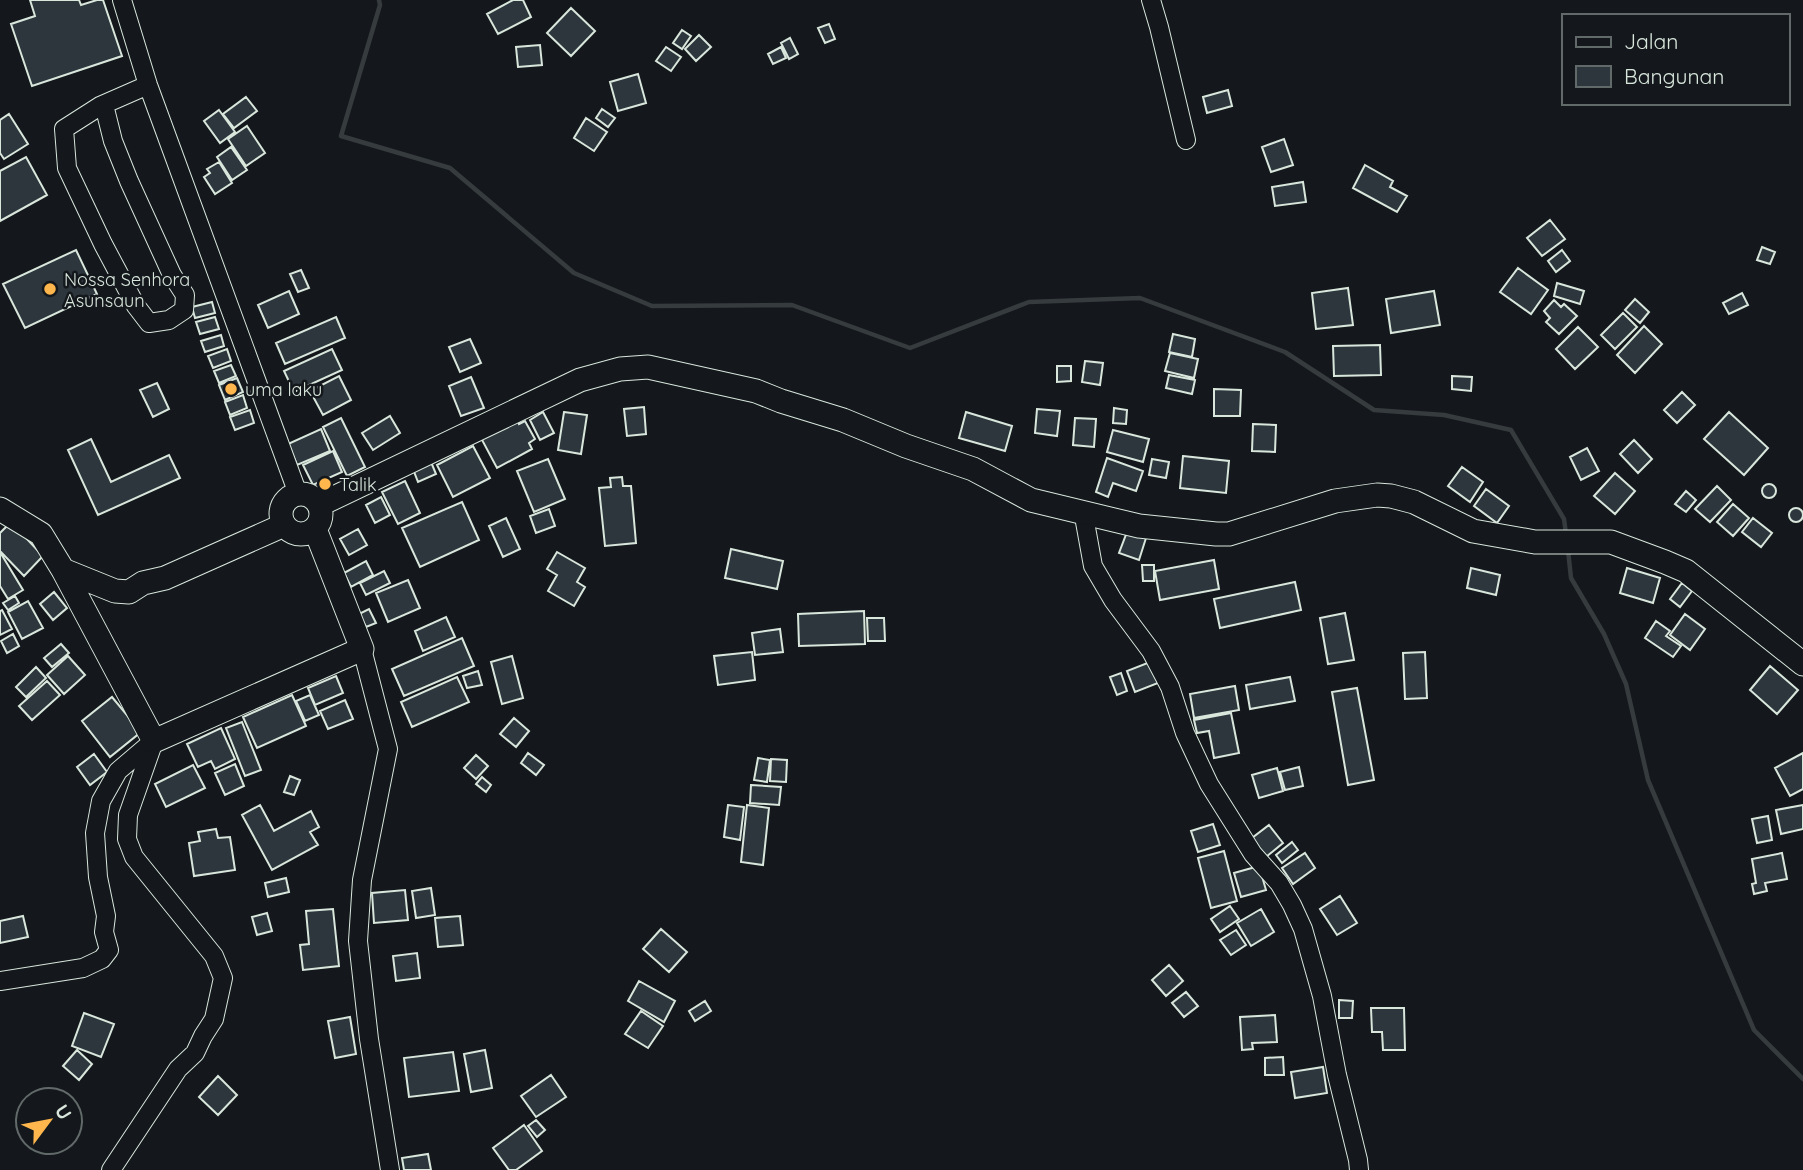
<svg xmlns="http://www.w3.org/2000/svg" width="1803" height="1170" viewBox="0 0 1803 1170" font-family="Quicksand,sans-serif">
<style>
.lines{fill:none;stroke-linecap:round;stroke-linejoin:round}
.stream{stroke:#363b3e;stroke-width:4.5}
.building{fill:#2c363c;stroke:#d8e6dc;stroke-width:2}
.minor-casing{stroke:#d8e6dc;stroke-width:20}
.major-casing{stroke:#d8e6dc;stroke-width:25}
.minor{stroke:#14181c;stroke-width:18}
.major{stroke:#14181c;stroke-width:23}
.poi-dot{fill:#ffb74d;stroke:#14181c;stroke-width:2.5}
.labels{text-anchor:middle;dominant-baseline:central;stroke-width:5;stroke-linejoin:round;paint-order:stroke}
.poi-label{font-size:18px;fill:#d8e6dc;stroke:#14181c;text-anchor:start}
</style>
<rect width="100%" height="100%" fill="#14181c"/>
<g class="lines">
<path class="stream" d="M379 0 380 5 341 136 450 168 574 273 652 306 792 305 910 348 1029 302 1140 298 1285 352 1374 410 1444 415 1511 430 1564 519 1566 534
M1568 550 1571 578 1604 634 1626 684 1648 780 1754 1030 1803 1079"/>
</g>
<path class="building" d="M30 0H79L81 5 97 0H103L122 56 32 86 11 24 35 16Z
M513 0H523L531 17 498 34 487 14Z
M571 8 595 31 571 56 547 33Z
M829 24 835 39 825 43 818 28Z
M682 30 691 36 682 49 673 43Z
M699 35 711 47 696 61 685 49Z
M790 38 798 54 789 59 781 43Z
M540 45 542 65 518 67 516 47Z
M666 47 681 57 671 71 656 61Z
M781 47 786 58 773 64 768 54Z
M638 74 646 103 618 111 610 82Z
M1228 90 1232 106 1207 113 1203 97Z
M246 97 257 111 234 128 223 114Z
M602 109 615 118 608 127 596 118Z
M219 110 235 132 220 143 204 121Z
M9 114 28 144 4 159 0 153V120Z
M586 118 607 132 594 151 574 138Z
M247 126 265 153 246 166 228 139Z
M1284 139 1293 165 1271 172 1262 147Z
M231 147 247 170 232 180 217 157Z
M26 157 47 195 0 221V171Z
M219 162 232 183 215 194 204 177 210 173 207 169Z
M1365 165 1393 181 1390 187 1407 196 1397 212 1353 188Z
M1303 182 1306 202 1275 206 1272 187Z
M1550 220 1565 239 1542 256 1527 238Z
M1762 247 1775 252 1770 264 1757 260Z
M76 250 97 294 25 328 3 284Z
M1562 250 1570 261 1556 272 1548 261Z
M1518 268 1548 290 1531 314 1500 292Z
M301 270 309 288 298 292 290 274Z
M1557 283 1584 291 1580 304 1554 296Z
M1348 288 1353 325 1316 329 1312 293Z
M289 291 299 314 268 328 258 305Z
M1434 291 1440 325 1391 333 1386 299Z
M1742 293 1748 305 1729 314 1723 303Z
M1635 299 1649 312 1640 323 1625 310Z
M1554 300 1561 307 1564 304 1577 316 1559 334 1546 322 1550 318 1544 311Z
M212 302 215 313 195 318 192 307Z
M1623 313 1637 327 1615 349 1601 335Z
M215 317 219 329 200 334 196 322Z
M336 317 345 338 285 364 276 343Z
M1644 326 1662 344 1635 373 1617 355Z
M1578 327 1598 347 1575 369 1556 349Z
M1173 334 1195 339 1192 357 1169 352Z
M221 335 224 346 205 352 201 341Z
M470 339 481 363 460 372 449 347Z
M1380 345 1381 375 1334 376 1333 346Z
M227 349 231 361 213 368 208 356Z
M332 349 342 370 294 392 284 371Z
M1170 353 1198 359 1194 378 1165 371Z
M1085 361 1103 363 1100 385 1082 382Z
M231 365 236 376 219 383 214 371Z
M1057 366H1071V381L1057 382Z
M1169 375 1195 380 1192 394 1166 388Z
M339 376 351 400 323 415 310 391Z
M1452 376 1472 377 1471 391 1452 389Z
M471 377 484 408 461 416 449 386Z
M237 378 243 392 225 400 219 385Z
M157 383 169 409 153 417 140 390Z
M1214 389 1241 390 1240 416H1214Z
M1682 392 1695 405 1677 423 1664 410Z
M243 395 247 408 230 415 225 402Z
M644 407 646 434 627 436 624 409Z
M1114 408 1127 410 1126 424 1113 423Z
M1037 409 1060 411 1057 436 1035 433Z
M250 410 254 423 235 430 230 417Z
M543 412 554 433 540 440 530 420Z
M564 412 587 415 581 454 558 450Z
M966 412 1012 426 1005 451 959 438Z
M1729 412 1768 448 1744 475 1704 439Z
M390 416 400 433 373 450 362 433Z
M341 418 365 467 347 476 323 427Z
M1075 418 1096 419 1094 447 1073 445Z
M517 419 519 424 525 421 535 439 529 443 532 449 497 468 481 438Z
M1253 424 1276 425 1275 452 1252 451Z
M321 429 330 451 297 465 288 444Z
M1113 430 1149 439 1143 462 1107 452Z
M91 439 111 482 169 455 180 478 98 515 68 450Z
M1634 440 1652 459 1638 473 1620 454Z
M473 446 490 478 453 497 437 465Z
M1587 448 1599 471 1581 480 1570 457Z
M333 451 342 472 313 485 303 465Z
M1183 456 1229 461 1226 493 1180 488Z
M1107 458 1143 471 1136 491 1113 483 1108 497 1096 492Z
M548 459 565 499 534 512 517 471Z
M1152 459 1169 462 1166 478 1149 475Z
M431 462 436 474 418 482 413 469Z
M1462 467 1483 482 1470 502 1448 486Z
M1615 473 1635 491 1615 514 1594 496Z
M622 477 623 486H631L636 543 605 546 599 488 611 487 610 478Z
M405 481 420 513 398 524 382 492Z
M1762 491a7 7 0 1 1 14 0a7 7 0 1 1-14 0Z
M1717 486 1731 500 1710 522 1695 509Z
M1486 489 1509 506 1497 523 1474 506Z
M1686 491 1696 500 1686 512 1675 504Z
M381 497 390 515 375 523 366 505Z
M462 502 479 540 420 567 402 528Z
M1733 504 1749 518 1733 536 1717 522Z
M1789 515a7 7 0 1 1 14 0a7 7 0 1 1-14 0Z
M549 509 555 526 536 533 530 516Z
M506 518 520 549 503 557 489 526Z
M1753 518 1772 533 1761 547 1742 532Z
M11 522 43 556 24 576 0 551V533Z
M358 529 367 545 349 555 340 539Z
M1127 532 1146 538 1139 560 1119 553Z
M731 549 783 561 777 589 725 578Z
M0 552 23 590 8 599 0 586Z
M557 552 585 568 577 582 585 587 574 606 548 591 557 575 547 569Z
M1214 560 1219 589 1160 600 1155 571Z
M366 561 373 575 351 587 344 573Z
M1142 565H1154V581H1143Z
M1471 568 1500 575 1496 595 1467 588Z
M1627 568 1660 578 1653 603 1620 593Z
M384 571 390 583 366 595 360 583Z
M408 580 420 608 388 622 376 593Z
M1295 582 1301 610 1220 628 1214 599Z
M1682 583 1692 591 1680 607 1670 599Z
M54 592 67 608 53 620 40 604Z
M15 596 19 603 8 610 3 603Z
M28 601 43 628 22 639 8 612Z
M369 609 376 623 366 627 359 614Z
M2 610 12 629 0 635V611Z
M864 611 865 644 799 646 798 614Z
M1345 613 1354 660 1328 664 1320 618Z
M1685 614 1705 629 1690 650 1670 635Z
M446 617 455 637 423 651 415 631Z
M867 618H884L885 641H868Z
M1656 621 1670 631 1666 636 1681 646 1673 657 1645 638Z
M780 629 783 652 755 655 752 633Z
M13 634 19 646 7 653 1 641Z
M462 638 474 666 404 696 392 669Z
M61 644 69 653 52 667 44 658Z
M752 652 755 680 718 685 714 656Z
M1425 652 1427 698 1405 699 1403 653Z
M68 656 85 675 64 694 47 675Z
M512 656 523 698 502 704 491 662Z
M1150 662 1158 683 1135 692 1127 671Z
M1770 666 1798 690 1777 714 1750 690Z
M36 667 46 678 26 697 16 687Z
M478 671 482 685 467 688 463 676Z
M1121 673 1127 691 1117 695 1110 677Z
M336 676 343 693 315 705 308 688Z
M457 677 469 702 412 727 401 702Z
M1290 677 1295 701 1250 709 1246 685Z
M47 681 60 695 32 720 19 706Z
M1235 686 1239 710 1194 718 1190 694Z
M1357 688 1374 780 1348 785 1332 692Z
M292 695 306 726 257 748 243 717Z
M310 695 319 715 305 721 296 701Z
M112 697 141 732 110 757 82 721Z
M345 700 353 719 328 729 320 711Z
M1231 713 1239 753 1214 758 1209 731 1197 733 1194 720Z
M514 718 529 731 516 747 500 734Z
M242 722 261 770 245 776 226 728Z
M221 728 235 759 215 769 211 761 198 767 187 744Z
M528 753 544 765 536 775 521 763Z
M1803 753V789L1790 796 1775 768Z
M94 754 107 772 90 785 77 767Z
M476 755 488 766 476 779 464 768Z
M758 758 770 760 767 782 754 780Z
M771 759 787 760 786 782 770 781Z
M235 764 244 786 225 795 215 773Z
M193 765 205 788 166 807 155 784Z
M1299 767 1303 786 1285 790 1280 772Z
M1277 768 1283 791 1259 798 1252 775Z
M290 776 300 780 294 795 284 792Z
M482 777 491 785 486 792 476 784Z
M751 785 781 787 779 805 750 803Z
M260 805 274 831 311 811 319 827 310 832 318 845 272 870 242 815Z
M728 805 744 807 740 840 724 837Z
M747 805 769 808 763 865 741 862Z
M1803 805V829L1781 834 1776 810Z
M1768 816 1772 840 1757 843 1752 819Z
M1213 824 1220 845 1198 852 1191 831Z
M1269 825 1283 843 1266 857 1252 838Z
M216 829 218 838 230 837 235 870 194 876 189 843 200 841 198 832Z
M1292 842 1298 850 1282 863 1276 855Z
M1224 851 1237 901 1211 908 1198 858Z
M1305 853 1315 868 1293 884 1282 868Z
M1782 853 1787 879 1765 883 1767 891 1754 894 1752 884 1756 883 1752 859Z
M1259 866 1266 890 1241 897 1234 873Z
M286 878 289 892 268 897 265 883Z
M431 888 435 915 416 918 412 891Z
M405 890 408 920 374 923 372 893Z
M1340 896 1357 923 1337 935 1320 909Z
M1230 906 1239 919 1220 932 1211 919Z
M333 909 339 966 303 970 300 945 309 944 306 911Z
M1261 909 1274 932 1251 946 1237 923Z
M267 913 272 931 257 935 252 917Z
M23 916 28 937 0 943V921Z
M460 916 463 945 438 947 435 918Z
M661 929 687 952 669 972 643 949Z
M1236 930 1246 945 1231 955 1220 940Z
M417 953 420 978 396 981 393 956Z
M1169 965 1183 981 1166 996 1152 980Z
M639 981 675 1001 664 1022 628 1001Z
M1186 992 1198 1006 1184 1017 1172 1003Z
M1339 1000 1353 1001 1352 1018H1339Z
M705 1001 711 1011 695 1021 689 1011Z
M1371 1008H1404L1405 1050H1383L1382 1032H1372Z
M641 1011 663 1026 648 1048 625 1034Z
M84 1013 114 1024 101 1057 72 1046Z
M1275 1015 1277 1042 1252 1043 1253 1049 1242 1050 1240 1017Z
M350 1017 356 1054 335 1058 328 1021Z
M77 1050 92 1064 79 1080 63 1066Z
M485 1050 492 1088 471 1092 464 1054Z
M453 1052 459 1091 409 1097 404 1058Z
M1283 1057 1284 1075H1265V1058Z
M1323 1067 1327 1093 1295 1098 1291 1072Z
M551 1075 566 1097 536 1117 521 1096Z
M218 1076 237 1095 218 1115 199 1097Z
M536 1120 545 1130 537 1137 528 1126Z
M524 1125 542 1151 516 1170H509L493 1148Z
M428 1154 431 1170H404L402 1158Z"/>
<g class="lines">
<g class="minor-casing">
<path id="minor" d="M122 0 148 85 298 494
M1151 0 1159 27 1186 140
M104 105 113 141 129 181 172 275 185 295 184 310 169 320 149 323 136 306 103 244 67 168 64 129 100 106 148 85
M1083 511 1093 566 1113 600 1151 651 1170 687 1185 733 1209 784 1253 854 1279 883 1292 905 1303 929 1322 996 1337 1075 1358 1160 1359 1170
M362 649 388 749 362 880 358 941 369 1039 390 1170
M0 981 83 968 102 959 109 950 104 932 106 916 98 877 95 833 101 801 118 771 152 742
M111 1170 178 1069 195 1053 203 1036 214 1019 223 978 214 956 134 857 127 839 128 815 154 741"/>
</g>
<g class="major-casing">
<path id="major" d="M281 514a20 20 0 1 1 40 0a20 20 0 1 1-40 0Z
M319 505 580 380 620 369 648 367 756 391 781 401 843 420 906 446 973 469 1031 500 1139 526 1216 534H1229L1335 501 1377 495 1391 496 1414 502 1473 531 1535 542H1611L1665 562 1686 571 1803 664
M0 509 41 534 63 570 154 741 362 649 315 529
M63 570 115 591 129 592 143 583 165 578 284 525"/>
</g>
<use href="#minor" class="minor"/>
<use href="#major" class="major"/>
</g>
<g class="poi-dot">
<circle cx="50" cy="289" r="7"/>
<circle cx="231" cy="389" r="7"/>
<circle cx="325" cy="484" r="7"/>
</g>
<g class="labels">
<g class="poi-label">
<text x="64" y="279">Nossa Senhora<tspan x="64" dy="21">Asunsaun</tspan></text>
<text x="245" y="389">uma laku</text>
<text x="339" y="484">Talik</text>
</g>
</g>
<rect x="1562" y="14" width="228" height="91" fill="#14181c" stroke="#626a69" stroke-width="2"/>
<rect x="1576" y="37" width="35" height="10" fill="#14181c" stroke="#626a69" stroke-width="2"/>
<text x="1624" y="49" font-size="21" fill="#d8e6dc">Jalan</text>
<rect x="1576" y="66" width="35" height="21" fill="#2c363c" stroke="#626a69" stroke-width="2"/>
<text x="1624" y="84" font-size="21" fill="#d8e6dc">Bangunan</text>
<g transform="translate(49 1121) rotate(58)"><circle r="33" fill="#14181c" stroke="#626a69" stroke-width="2"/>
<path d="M0-5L12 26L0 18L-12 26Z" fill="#ffb74d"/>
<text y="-10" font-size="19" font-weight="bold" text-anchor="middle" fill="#d8e6dc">U</text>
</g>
</svg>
